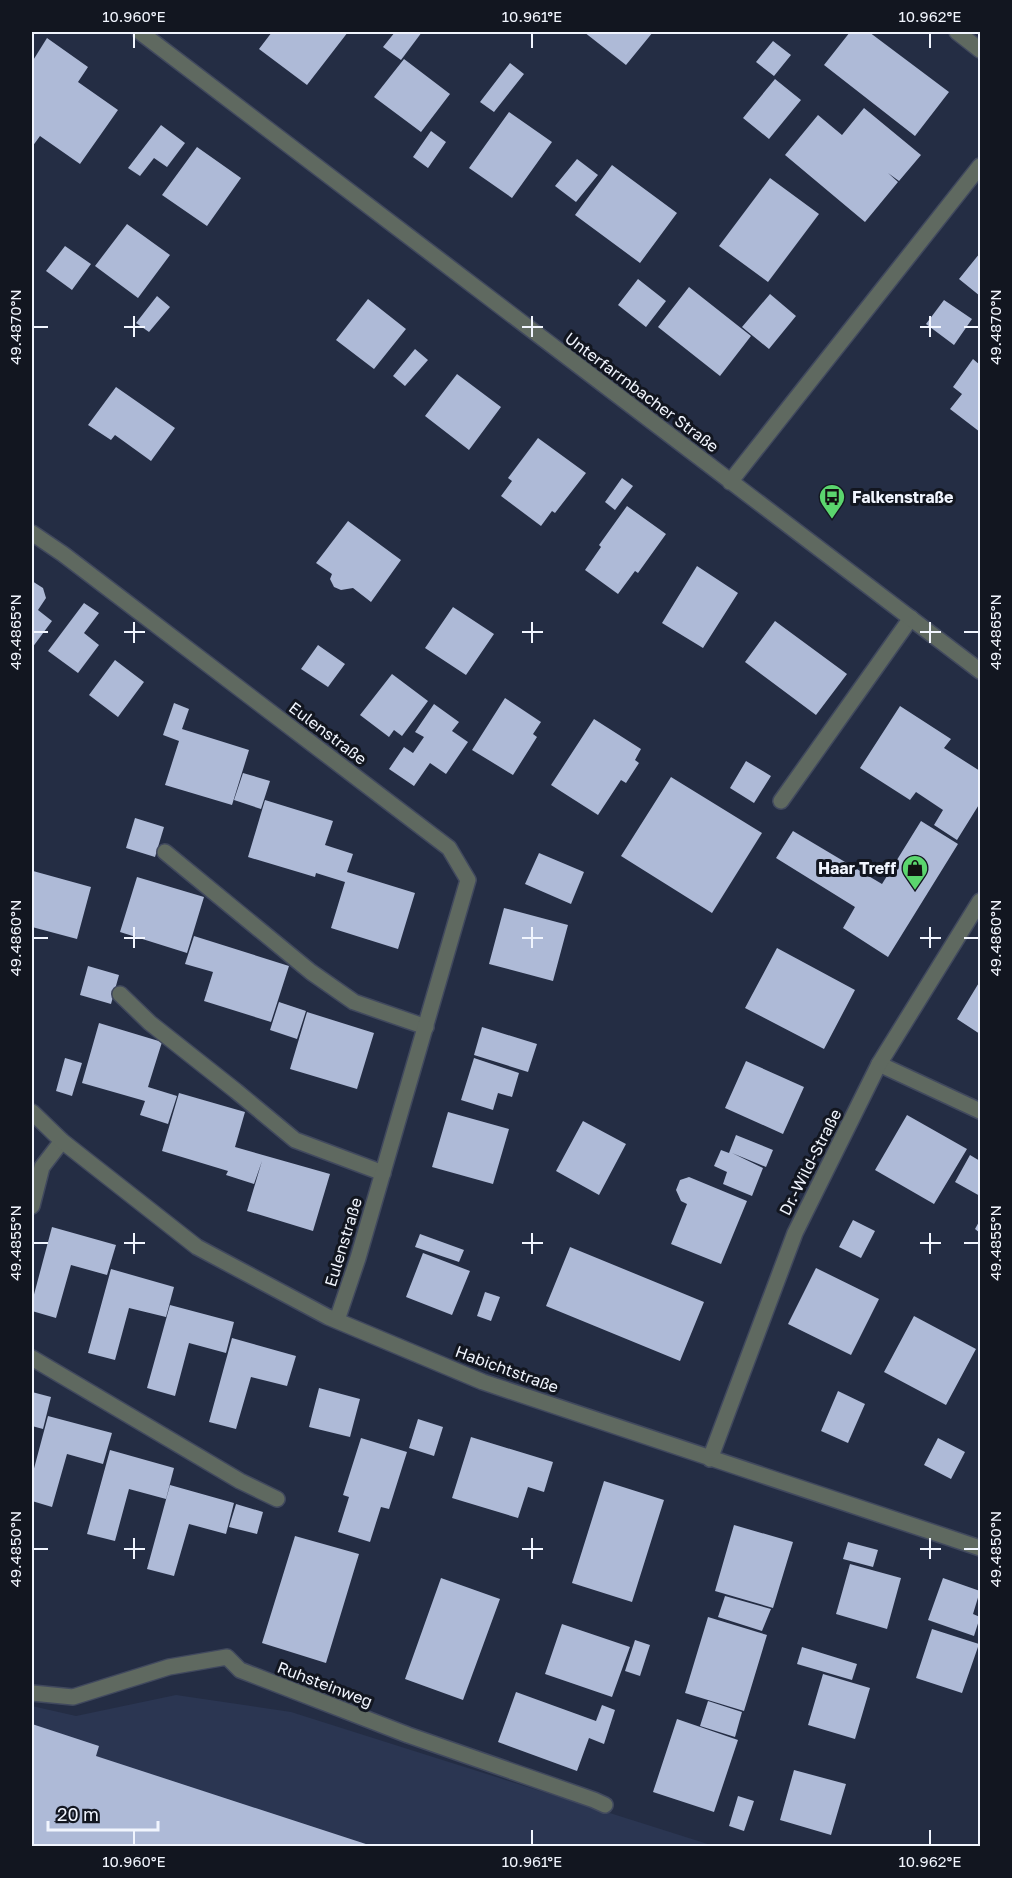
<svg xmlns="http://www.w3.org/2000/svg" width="1012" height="1878" viewBox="0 0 1012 1878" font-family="'Golos Text',sans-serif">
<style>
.built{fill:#2b3652}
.building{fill:#aebad7}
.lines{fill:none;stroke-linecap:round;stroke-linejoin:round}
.service-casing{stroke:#41495e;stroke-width:18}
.minor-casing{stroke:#41495e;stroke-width:18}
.service{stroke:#5f6960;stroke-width:15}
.minor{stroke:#5f6960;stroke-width:15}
.ticks{fill:none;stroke:#f1f5fe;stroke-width:2}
.labels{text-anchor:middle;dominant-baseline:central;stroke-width:6;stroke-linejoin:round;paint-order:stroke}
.street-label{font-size:16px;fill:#f1f5fe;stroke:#121620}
.poi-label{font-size:16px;font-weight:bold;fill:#f1f5fe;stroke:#121620;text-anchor:start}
.neatline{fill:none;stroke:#f1f5fe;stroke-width:2}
.ticks-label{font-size:15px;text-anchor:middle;fill:#f1f5fe}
</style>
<rect width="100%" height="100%" fill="#242d44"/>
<path class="built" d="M176 1695 291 1712 714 1846H32V1706L76 1716Z"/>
<path class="building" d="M272 32H348L307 85 259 49Z
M395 32H422L401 60 383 47Z
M584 32H653L626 65Z
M850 32H869L949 92 915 136 824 65Z
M47 38 88 67 78 82 118 110 80 164 40 136 32 147V62Z
M773 41 791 55 774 76 756 62Z
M404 59 450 94 421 132 374 97Z
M510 63 524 74 494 112 480 102Z
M775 79 801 100 769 139 743 118Z
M864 108 921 155 899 181 888 173 898 182 865 222 785 155 818 115 842 135Z
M509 112 552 142 512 198 469 168Z
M161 125 185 143 167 167 154 158 140 176 128 168Z
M431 131 446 142 428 168 413 157Z
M197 147 241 178 207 226 162 195Z
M577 159 598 175 576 202 555 186Z
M612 165 677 213 640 263 575 215Z
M770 178 819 214 768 282 719 246Z
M127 224 170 255 138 298 95 266Z
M65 246 91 264 72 290 46 271Z
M980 253V296L959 279Z
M638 279 666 301 646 327 618 305Z
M689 287 751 336 720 376 658 327Z
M770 294 796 316 769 349 742 327Z
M157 296 170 307 149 332 136 323Z
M368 299 406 329 374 369 336 340Z
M944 300 972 319 954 345 926 324Z
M415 349 428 360 405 386 393 376Z
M973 359 980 365V432L950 409 962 394 953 387Z
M457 374 501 407 469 450 425 416Z
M116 387 175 428 151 461 115 435 111 440 88 425Z
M538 438 586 473 555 513 552 511 541 526 501 496 512 481 508 478Z
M622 478 633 486 615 510 605 502Z
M627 506 666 534 638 573 635 571 618 594 585 570 601 547 599 545Z
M348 521 401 560 371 602 353 588 341 590 334 587 330 579 332 574 316 563Z
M697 566 738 593 703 648 662 623Z
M32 581 43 588 46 598 38 610 52 621 32 648Z
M84 603 99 613 84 633 99 645 78 673 48 651Z
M453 607 494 634 466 675 425 648Z
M775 621 847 674 816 715 745 662Z
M318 645 345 664 328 687 301 669Z
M115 660 144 682 118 717 89 695Z
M392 674 428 701 402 736 394 730 389 737 360 715Z
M505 698 541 722 533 734 537 737 513 775 472 750Z
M174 703 189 709 182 729 249 750 232 805 165 785 179 741 163 735Z
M434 704 459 722 452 731 468 742 446 774 430 763 414 786 389 769 404 747 413 753 424 737 415 732Z
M900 706 951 739 944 748 980 771V803L957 840 934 825 943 810 916 792 910 800 860 768Z
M594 719 641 749 635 760 639 763 626 783 621 780 598 815 551 785Z
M746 761 771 776 754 803 730 788Z
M243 773 270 781 261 809 234 800Z
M671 777 762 833 712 913 621 856Z
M265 800 333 821 325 845 353 854 347 872 415 893 398 949 331 928 345 882 316 873 315 877 248 857Z
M135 818 164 827 155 857 126 848Z
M921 821 958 844 888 957 843 928 855 907 776 858 793 831 882 884Z
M539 853 584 872 571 904 525 884Z
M33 871 91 887 77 939 32 927V877Z
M137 877 204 897 187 953 120 932Z
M504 908 568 925 553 981 489 964Z
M194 936 289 966 271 1022 204 1001 213 972 185 964Z
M777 948 855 990 824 1049 745 1008Z
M88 966 119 975 111 1004 80 995Z
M980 981V1034L957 1019Z
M279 1002 306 1011 297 1039 270 1030Z
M307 1012 374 1033 357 1089 290 1069Z
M99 1023 162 1042 148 1087 177 1096 168 1124 140 1115 145 1101 82 1083Z
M482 1027 537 1044 528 1072 474 1055Z
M65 1058 82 1063 72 1096 56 1091Z
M474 1058 519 1073 512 1097 498 1093 493 1110 461 1100Z
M746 1061 804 1087 783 1134 725 1108Z
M179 1093 245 1112 235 1147 330 1174 313 1231 247 1211 262 1161 254 1184 226 1175 228 1171 162 1151Z
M448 1112 509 1129 493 1184 432 1167Z
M907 1115 967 1149 934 1204 875 1170Z
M583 1121 626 1144 599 1195 556 1171Z
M736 1135 773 1150 766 1167 732 1153 763 1168 752 1196 723 1184 727 1172 714 1166 721 1150 729 1153Z
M970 1155 980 1161V1196L955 1182Z
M689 1177 747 1201 721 1264 671 1244 687 1204 681 1201 676 1190 680 1180Z
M853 1220 875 1231 861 1258 839 1247Z
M980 1220V1233L975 1229Z
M52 1227 116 1245 107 1275 71 1265 56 1318 32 1311V1302Z
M420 1234 464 1250 459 1262 415 1247Z
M570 1247 704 1302 680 1361 546 1306Z
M423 1253 470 1271 452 1315 406 1297Z
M816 1268 879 1299 851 1355 788 1324Z
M111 1269 174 1287 166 1317 129 1308 115 1360 88 1353Z
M485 1292 500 1297 491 1321 477 1316Z
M170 1305 234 1322 226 1353 189 1343 175 1396 147 1388Z
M914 1316 976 1349 946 1405 884 1372Z
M232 1338 296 1356 287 1386 251 1377 236 1429 209 1422Z
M319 1388 360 1399 350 1437 309 1427Z
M838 1391 865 1404 848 1443 821 1431Z
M32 1392 51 1397 43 1429 32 1426Z
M48 1416 112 1433 103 1464 67 1454 52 1507 32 1501V1476Z
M418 1419 443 1427 434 1456 409 1448Z
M471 1437 553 1462 544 1492 528 1487 518 1518 452 1498Z
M361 1438 407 1452 389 1509 381 1507 370 1542 338 1532 349 1497 343 1495Z
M938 1438 965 1452 951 1479 924 1465Z
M110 1450 174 1468 166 1499 129 1489 115 1541 87 1534Z
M604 1481 664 1500 632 1602 572 1583Z
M170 1485 234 1503 226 1534 189 1524 174 1576 147 1569Z
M236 1504 263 1512 257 1534 229 1527Z
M734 1525 793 1542 773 1608 715 1591Z
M295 1536 359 1554 326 1663 262 1643Z
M848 1542 878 1550 873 1567 843 1559Z
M850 1564 901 1578 887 1629 836 1614Z
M441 1578 500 1599 463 1700 405 1679Z
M943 1578 980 1591 973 1614 980 1617 974 1636 928 1620Z
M725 1596 771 1609 762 1631 718 1617Z
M708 1617 767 1635 744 1711 685 1693Z
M562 1624 630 1647 612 1697 545 1674Z
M932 1629 979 1644 962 1693 916 1678Z
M635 1640 650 1645 640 1676 625 1671Z
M802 1647 857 1664 852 1680 797 1664Z
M823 1674 870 1688 855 1739 808 1725Z
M516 1692 596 1721 602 1705 615 1710 604 1744 589 1738 577 1771 498 1742Z
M708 1701 742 1712 735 1737 700 1726Z
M677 1719 738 1740 714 1812 653 1792Z
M32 1724 99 1746 96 1756 372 1846H32Z
M794 1770 846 1784 831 1835 780 1820Z
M738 1796 754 1801 744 1831 729 1826Z"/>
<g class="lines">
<g class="service-casing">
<path id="service" d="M781 801 911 618
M165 852 311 972 354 1002 426 1027
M120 994 150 1023 236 1091 295 1140 383 1173
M879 1064 980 1111
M32 1206 42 1167 62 1141
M32 1358 240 1481 277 1499
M32 1693 73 1697 169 1667 227 1657 240 1670 408 1735 594 1800 605 1805"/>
</g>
<g class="minor-casing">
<path id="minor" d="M140 32 980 671
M957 32 980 50
M730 482 980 166
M32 533 63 554 449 848 468 880 358 1258 337 1320
M32 1112 62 1141 197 1247 328 1317 483 1382 980 1548
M710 1459 795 1233 879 1064 980 901"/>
</g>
<use href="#service" class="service"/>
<use href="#minor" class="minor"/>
</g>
<path class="ticks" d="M134 33V48M532 33V48M930 33V48M134 316V337M532 316V337M930 316V337M33 327H48M124 327H145M522 327H543M920 327H941M964 327H979M134 622V643M532 622V643M930 622V643M33 632H48M124 632H145M522 632H543M920 632H941M964 632H979M134 927V948M532 927V948M930 927V948M33 938H48M124 938H145M522 938H543M920 938H941M964 938H979M134 1233V1254M532 1233V1254M930 1233V1254M33 1243H48M124 1243H145M522 1243H543M920 1243H941M964 1243H979M134 1538V1559M532 1538V1559M930 1538V1559M33 1549H48M124 1549H145M522 1549H543M920 1549H941M964 1549H979M134 1830V1845M532 1830V1845M930 1830V1845"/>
<defs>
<g id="bus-pin" transform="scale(1.35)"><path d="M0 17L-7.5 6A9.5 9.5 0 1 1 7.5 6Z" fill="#5bd56e" stroke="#121620"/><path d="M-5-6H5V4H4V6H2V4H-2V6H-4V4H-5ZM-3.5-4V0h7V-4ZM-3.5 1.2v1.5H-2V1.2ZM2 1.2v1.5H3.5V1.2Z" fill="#111"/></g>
<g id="shop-pin" transform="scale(1.35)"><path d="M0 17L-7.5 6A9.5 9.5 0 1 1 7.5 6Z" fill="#5bd56e" stroke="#121620"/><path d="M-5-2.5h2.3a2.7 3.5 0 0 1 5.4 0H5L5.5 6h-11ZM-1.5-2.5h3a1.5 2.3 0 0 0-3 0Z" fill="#111"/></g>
</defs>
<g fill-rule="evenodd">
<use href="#bus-pin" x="832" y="497"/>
<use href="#shop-pin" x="915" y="868"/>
</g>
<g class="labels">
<g class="street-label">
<text transform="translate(642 392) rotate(37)">Unterfarrnbacher Straße</text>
<text transform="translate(328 733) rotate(37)">Eulenstraße</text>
<text transform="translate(810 1162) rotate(-63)">Dr.-Wild-Straße</text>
<text transform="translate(343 1242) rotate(-73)">Eulenstraße</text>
<text transform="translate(507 1369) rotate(20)">Habichtstraße</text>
<text transform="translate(325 1684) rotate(21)">Ruhsteinweg</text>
</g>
<g class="poi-label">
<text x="852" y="497">Falkenstraße</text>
<text x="896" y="868" text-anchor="end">Haar Treff</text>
</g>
</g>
<rect width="1012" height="1878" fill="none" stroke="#121620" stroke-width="66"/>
<path d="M48 1821v9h110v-9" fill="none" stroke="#f1f5fe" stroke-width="3"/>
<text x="57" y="1821" font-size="18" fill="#f1f5fe" stroke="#121620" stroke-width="4.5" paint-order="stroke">20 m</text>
<rect x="33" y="33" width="946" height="1812" class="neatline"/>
<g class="ticks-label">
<text x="134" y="22">10.960°E</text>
<text x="532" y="22">10.961°E</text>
<text x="930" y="22">10.962°E</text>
<text transform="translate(16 327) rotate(-90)" y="5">49.4870°N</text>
<text transform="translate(996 327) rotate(-90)" y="5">49.4870°N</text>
<text transform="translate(16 632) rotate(-90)" y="5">49.4865°N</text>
<text transform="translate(996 632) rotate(-90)" y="5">49.4865°N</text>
<text transform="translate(16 938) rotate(-90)" y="5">49.4860°N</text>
<text transform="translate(996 938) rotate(-90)" y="5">49.4860°N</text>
<text transform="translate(16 1243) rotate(-90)" y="5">49.4855°N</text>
<text transform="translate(996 1243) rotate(-90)" y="5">49.4855°N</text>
<text transform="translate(16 1549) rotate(-90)" y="5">49.4850°N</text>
<text transform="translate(996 1549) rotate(-90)" y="5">49.4850°N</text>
<text x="134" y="1867">10.960°E</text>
<text x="532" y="1867">10.961°E</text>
<text x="930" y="1867">10.962°E</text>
</g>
</svg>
